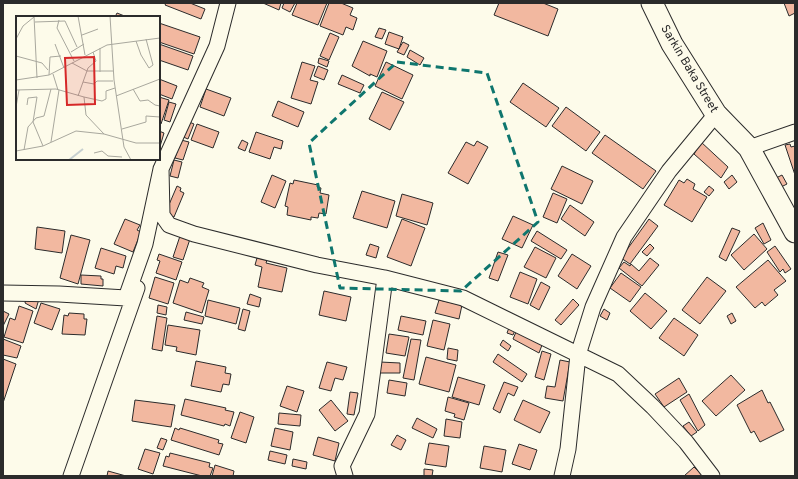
<svg xmlns="http://www.w3.org/2000/svg" width="798" height="479" viewBox="0 0 798 479" font-family="Overpass,sans-serif">
<style>
.building{fill:#f2b8a0;stroke:#2b2b2b}
.lines{fill:none;stroke-linecap:round;stroke-linejoin:round}
.street-casing{stroke:#2b2b2b;stroke-width:17}
.secondary-casing{stroke:#2b2b2b;stroke-width:23}
.street{stroke:#fdfbea;stroke-width:15}
.secondary{stroke:#fdfbea;stroke-width:21}
.marked{fill:none;stroke:#0f766e;stroke-width:3;stroke-dasharray:8 5;stroke-linejoin:round}
.labels{text-anchor:middle;dominant-baseline:central;stroke-width:3;stroke-linejoin:round;paint-order:stroke}
.street-label{font-size:12px;fill:#2b2b2b;stroke:#fdfbea}
.inset-river{fill:none;stroke:#c7d0d0;stroke-width:2}
.inset-road{fill:none;stroke:#a9a89e;stroke-width:1}
.view{fill:#d62828;fill-opacity:0.15;stroke:#d62828;stroke-width:2}
.inset-edge{fill:none;stroke:#2b2b2b;stroke-width:2}
</style>
<rect width="100%" height="100%" fill="#fdfbea"/>
<path class="building" d="M166 3H190L205 9 201 19 165 5Z
M263 3H281L279 10Z
M284 3H295L290 12 282 8Z
M297 3H327L318 25 292 15Z
M329 3H341L353 8 350 15 357 18 353 30 346 27 343 35 320 26Z
M499 3H543L558 9 548 36 494 15Z
M784 3H795V13L789 16Z
M117 13 127 17H115Z
M159 23 200 37 194 54 159 42Z
M379 28 386 30 382 39 375 37Z
M389 32 403 37 399 49 385 44Z
M330 33 339 37 329 60 320 56Z
M363 41 387 51 377 77 370 74V76L352 66Z
M403 42 409 45 404 55 397 52Z
M159 44 193 56 188 70 159 60Z
M410 50 424 58 420 65 407 57Z
M319 58 329 61 327 67 318 63Z
M302 62 315 66 310 80 318 82 311 104 291 98Z
M386 62 413 75 402 99 375 86Z
M318 66 328 70 324 80 314 76Z
M342 75 364 85 360 93 338 84Z
M159 79 177 86 172 99 159 94Z
M523 83 559 108 546 127 510 102Z
M206 89 231 98 224 116 200 107Z
M382 92 404 102 390 130 369 119Z
M159 97 169 100 161 124 159 123Z
M278 101 304 112 298 127 272 116Z
M169 102 176 104 170 122 164 120Z
M566 107 600 132 586 151 552 126Z
M187 121 194 124 188 139 181 136Z
M197 124 219 132 213 148 191 140Z
M159 131 164 133 159 150Z
M256 132 283 141 281 149 274 147 270 159 249 152Z
M605 135 656 171 643 189 592 153Z
M181 140 189 142 183 160 175 158Z
M242 140 248 143 245 151 238 148Z
M477 141 488 147 468 184 448 173 466 142 474 146Z
M795 141V175L785 145 790 144 791 147 795 146Z
M701 142 728 167 721 178 694 154Z
M174 160 182 162 178 178 170 176Z
M562 166 593 181 582 204 551 189Z
M272 175 286 181 275 208 261 202Z
M732 175 737 182 729 189 724 182Z
M782 175 787 184 781 187 776 178Z
M687 179 695 184 693 189 707 197 692 222 664 205 679 180 684 183Z
M294 180 318 185 317 187 321 188 320 193 329 195 326 214 319 213 318 218 311 217V220L287 215 288 207 285 206 290 183 293 184Z
M177 186 181 188 180 191 184 193 174 217 165 214Z
M709 186 714 190 709 196 704 192Z
M362 191 395 201 387 228 353 218Z
M553 193 567 199 557 223 543 217Z
M402 194 433 203 427 225 396 216Z
M570 205 594 222 585 236 561 219Z
M513 216 533 225 522 248 502 239Z
M125 219 140 225 137 230 141 232 133 252 114 244Z
M402 219 425 228 411 266 387 257Z
M649 219 658 226 630 264 621 258Z
M763 223 771 240 764 244 755 228Z
M37 227 65 231 62 253 35 249Z
M732 228 740 231 726 261 719 257Z
M537 231 567 250 561 259 531 241Z
M754 234 767 249 744 270 731 255Z
M71 235 90 240 78 284 60 278Z
M180 236 190 239 183 260 173 257Z
M370 244 379 247 376 258 366 255Z
M650 244 654 248 647 256 642 252Z
M775 246 791 269 785 273 783 269 780 272 767 252Z
M535 247 556 258 546 278 524 267Z
M101 248 126 256 123 268 116 266 114 274 95 268Z
M498 252 508 255 498 281 489 278Z
M159 254 182 262 176 280 156 273 160 261 157 260Z
M572 254 591 266 577 289 558 276Z
M257 258 267 260 266 263 287 268 282 292 258 287 262 267 255 265Z
M650 258 659 265 642 286 619 268 624 262 630 266 631 264 639 271Z
M768 260 786 281 774 290 778 295 765 306 762 302 755 308 736 287Z
M520 272 537 279 528 304 510 297Z
M621 273 641 287 630 302 610 288Z
M81 275 101 276V279H103V286L81 284Z
M155 277 174 283 168 304 149 298Z
M707 277 726 291 700 324 682 310Z
M190 278 204 283 202 287 209 290 202 313 173 303 180 280 188 283Z
M541 282 550 287 539 310 530 305Z
M324 291 351 297 346 321 319 315Z
M645 293 667 311 651 329 630 311Z
M250 294 261 298 259 307 247 304Z
M26 299H39L36 309 25 303Z
M573 299 579 305 561 325 555 320Z
M208 300 240 308 236 324 205 316Z
M439 300 462 305 459 319 435 313Z
M41 303 60 309 52 330 34 323Z
M158 305 167 307 166 315 157 313Z
M19 306 33 311 23 343 4 337 10 318 15 320Z
M243 309 250 311 245 331 238 329Z
M604 309 610 313 607 320 600 316Z
M3 311 9 314 3 326Z
M186 312 204 317 202 324 184 320Z
M69 313 84 314V319H87L85 335 62 334 64 315 68 316Z
M732 313 736 321 731 324 727 316Z
M157 316 167 318 162 351 152 349Z
M401 316 426 321 423 335 398 330Z
M674 318 698 335 684 356 659 338Z
M433 320 450 324 444 350 427 346Z
M168 325 200 330 196 355 176 351 177 347 165 345Z
M510 325 516 328 513 335 507 333Z
M516 332 542 345 539 353 513 339Z
M389 334 409 337 405 356 386 353Z
M3 339 21 346 17 358 3 355Z
M411 339 421 340 414 380 403 378Z
M503 340 511 346 508 351 500 345Z
M448 348 458 350 457 361 447 359Z
M542 351 551 354 544 380 535 377Z
M498 354 527 374 522 382 493 362Z
M426 357 456 365 449 392 419 384Z
M3 359 16 364 3 403Z
M560 360 570 362 563 401 545 398 547 386 555 387Z
M196 361 226 367 225 373 231 374 229 385 223 384 221 392 191 386Z
M327 362 347 367 343 380 335 378 331 391 319 388Z
M380 362 400 363V373H379Z
M731 375 745 390 716 416 702 401Z
M458 377 485 385 479 405 452 397Z
M679 378 687 392 664 407 655 394Z
M389 380 407 383 405 396 387 393Z
M504 382 518 387 514 396 508 393 500 413 493 409Z
M287 386 304 391 297 412 280 406Z
M762 390 768 403 770 402 784 430 760 442 754 431 751 433 737 405Z
M350 392 358 393 354 415 347 414Z
M689 394 705 425 698 431 680 400Z
M448 397 469 403 464 420 454 417 455 414 445 411Z
M185 399 226 408 225 410 234 412 230 426 225 424 224 426 181 415Z
M135 400 175 405 171 427 132 421Z
M331 400 348 421 335 431 319 410Z
M523 400 550 412 540 433 514 420Z
M240 412 254 417 246 443 231 438Z
M279 413 301 415 300 426 278 424Z
M417 418 437 429 433 438 412 428Z
M446 419 462 422 460 438 444 436Z
M689 422 697 432 691 436 683 426Z
M175 428 179 430 180 428 219 440 218 443 223 444 219 455 171 440Z
M275 428 293 432 290 450 271 446Z
M397 435 406 440 401 450 391 445Z
M318 437 339 443 335 461 313 455Z
M161 438 167 440 163 450 157 448Z
M429 443 449 446 446 467 425 464Z
M519 444 537 450 530 470 512 464Z
M484 446 506 450 502 472 480 468Z
M145 449 160 453 153 474 138 469Z
M270 451 287 455 285 464 268 460Z
M170 453 210 463 209 467 213 468 210 476H202L163 466 166 456 169 457Z
M293 459 307 462 306 469 292 466Z
M215 465 234 471 233 476H212Z
M694 467 703 476H684Z
M424 469 433 470 432 476H424Z
M108 471 126 476H107Z"/>
<g class="lines">
<g class="street-casing">
<path id="street" d="M749 148 795 132
M161 169 162 215 169 225 194 234 317 265 385 278 463 298 618 374 653 407 686 442 712 476
M3 293 59 294 126 298 145 244 161 169 217 46 228 3
M71 476 137 288
M345 476 342 466 367 414 385 278
M562 476 568 449 578 355 593 307 624 237 669 171 716 114"/>
</g>
<g class="secondary-casing">
<path id="secondary" d="M652 3 672 44 716 114 749 148 795 232"/>
</g>
<use href="#street" class="street"/>
<use href="#secondary" class="secondary"/>
</g>
<path class="marked" d="M397 62 487 73 538 222 461 291 340 288 309 143Z"/>
<g class="labels">
<g class="street-label">
<text transform="translate(689 69) rotate(59)">Sarkin Baka Street</text>
</g>
</g>
<g transform="translate(16 16)">
<rect width="144" height="144" fill="#fdfbea"/>
<path class="inset-river" d="M53 144 67 133"/>
<path class="inset-road" d="M18 0 21 62M62 0 69 39M94 0 98 64 108 131 115 144M43 4 41 12 58 45M19 6 49 5 61 31M66 19 82 13M0 23 7 10 18 1M120 25 125 39 133 52 137 49 130 23M39 28 48 52M55 36 68 28M0 40 26 47 32 54M56 47 71 55H97M84 56V32M37 58 42 74M33 59 34 41 45 40M0 64 33 59 91 29 144 22M67 66 78 68 81 65H97M117 73 124 85 132 84 139 89 144 90M0 74 40 73 68 81 70 99 88 118M62 80 72 52 80 45 77 36M100 80 144 63M68 81 86 85 90 83V75L99 72M11 89 12 82 21 81 17 106 27 130M0 91 3 74M106 113 130 106V100L144 101M35 126 43 74M8 134 12 111 20 102 28 100 35 73M0 135 27 130 60 115 88 118 120 127H144M78 137 86 135 92 140 106 141"/>
<path class="view" d="M78 41 79 88 51 89 49 42Z"/>
<rect width="144" height="144" class="inset-edge"/>
</g>
<rect width="798" height="479" fill="none" stroke="#2b2b2b" stroke-width="8"/>
</svg>
